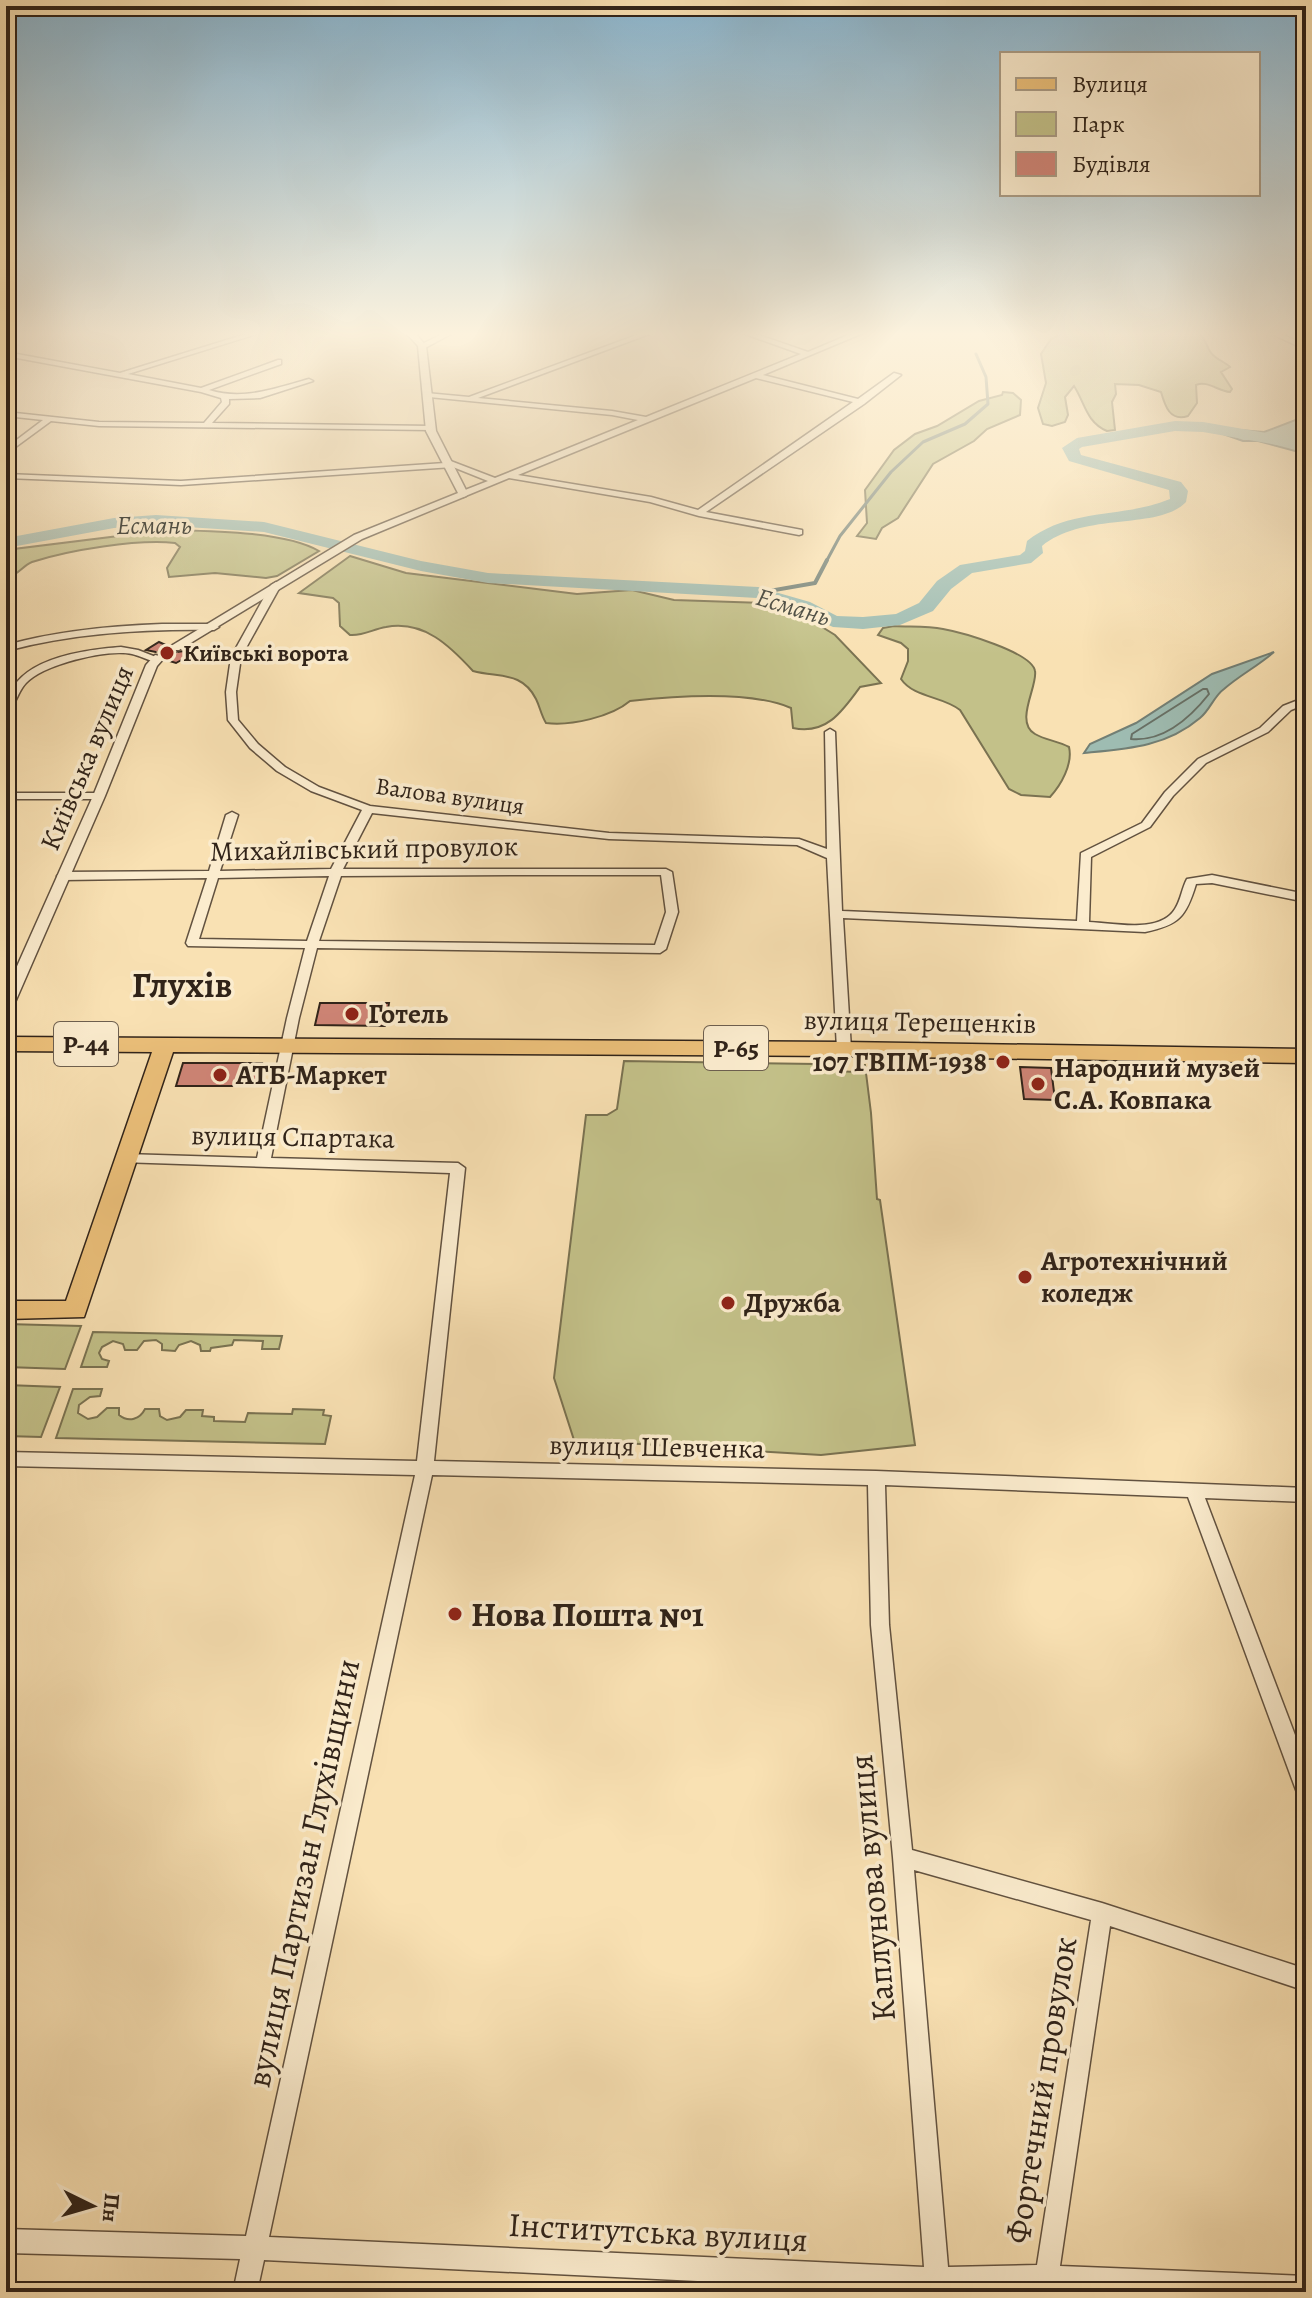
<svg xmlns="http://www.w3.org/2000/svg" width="1312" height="2298" viewBox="0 0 1312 2298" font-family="Alegreya,serif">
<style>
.green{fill:#c3c189;stroke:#7a7251;stroke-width:2}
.water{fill:#9ebcb2;stroke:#727f75;stroke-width:2}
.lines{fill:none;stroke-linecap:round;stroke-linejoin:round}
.shore{stroke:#677066;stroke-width:2}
.stream-far1{stroke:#727f75;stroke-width:3}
.stream{stroke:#727f75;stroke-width:4}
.river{fill:#9ebcb2;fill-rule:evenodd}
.building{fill:#d08577;stroke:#302319;stroke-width:2}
.tertiary-tunnel{stroke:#d1bb94;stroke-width:12;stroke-dasharray:12 6;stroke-linecap:butt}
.minor-casing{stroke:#625240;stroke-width:3}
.tertiary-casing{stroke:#625240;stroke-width:3}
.primary-casing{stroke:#302319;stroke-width:3}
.minor{fill:#fbecce;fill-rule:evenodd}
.tertiary{fill:#fbecce;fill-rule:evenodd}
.primary{fill:#ecc07a;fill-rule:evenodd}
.poi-dot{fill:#8f2418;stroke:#fbecce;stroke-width:3}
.labels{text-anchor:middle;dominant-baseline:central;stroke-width:7;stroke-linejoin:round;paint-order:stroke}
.far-poi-label{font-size:24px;font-weight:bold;fill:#302319;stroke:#fbecce;text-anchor:start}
.far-street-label{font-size:24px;fill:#302319;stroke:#fbecce}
.far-water-label{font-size:26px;font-style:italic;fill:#515147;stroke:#fbecce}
.shield{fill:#fbecce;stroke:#6d5f4f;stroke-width:2}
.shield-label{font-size:26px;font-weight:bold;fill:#302319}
.street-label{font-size:28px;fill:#302319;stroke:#fbecce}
.poi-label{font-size:28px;font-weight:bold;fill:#302319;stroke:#fbecce;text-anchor:start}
.near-poi-label{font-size:34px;font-weight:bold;fill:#302319;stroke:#fbecce;text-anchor:start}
.near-street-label{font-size:34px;fill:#302319;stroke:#fbecce}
.district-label{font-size:36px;font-weight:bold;fill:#302319;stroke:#fbecce}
</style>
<rect width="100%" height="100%" fill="#f9e1b3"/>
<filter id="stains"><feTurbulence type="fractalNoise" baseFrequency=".0025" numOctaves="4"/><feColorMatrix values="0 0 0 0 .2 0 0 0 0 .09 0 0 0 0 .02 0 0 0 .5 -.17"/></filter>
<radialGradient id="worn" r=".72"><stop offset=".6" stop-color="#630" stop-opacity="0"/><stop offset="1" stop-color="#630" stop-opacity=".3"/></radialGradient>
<path class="green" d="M1063 333H1198C1207 339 1206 348 1213 355 1218 360 1225 362 1230 367L1221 372 1232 389 1230 392C1218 391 1207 380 1196 385L1197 403 1188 416C1170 422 1165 406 1161 392L1139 385 1115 384 1116 394 1112 402 1115 430 1107 431C1086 422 1085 403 1074 386L1065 397 1068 415 1065 422 1052 426 1043 424 1038 408 1046 383 1041 354 1051 339Z
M1003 392 1013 393 1021 400 1020 415 987 429 974 441 933 464 898 518 882 528 876 539 857 536 867 523 865 490 894 450 915 434 937 426 979 401 1002 395Z
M167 530C208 531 285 531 319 551L277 576 266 578 215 573 169 577 167 568 180 547 175 543C137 539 69 550 32 562 22 566 18 576 6 578V550Z
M350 556 406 573 577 594 632 590 674 600 767 603 796 611 835 635 881 683 860 687C842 712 826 735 793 728L791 708C749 690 675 696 630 701 611 717 571 726 546 723 541 715 540 707 536 699 522 671 499 678 473 671 450 646 424 620 386 627 373 629 364 636 350 635L340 626 339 603 333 598 299 593Z
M894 626C910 627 927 626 943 629 960 632 1032 652 1035 671 1038 686 1014 722 1035 734 1045 740 1058 741 1069 747 1073 764 1061 785 1050 797L1021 795 1009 789 960 710C943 696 914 698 901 679L908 661V649L901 643 878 635 883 628Z
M624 1061 817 1064V1070L855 1072 856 1065H865L871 1113 877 1199 880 1200 915 1445 821 1455 574 1440 554 1378 586 1115H607L617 1109Z
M6 1324 81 1326 65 1369 6 1367Z
M93 1332 282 1336 279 1349H262L263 1341 234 1340 232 1345 211 1348 210 1351H201L200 1345 191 1341 179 1345 175 1351 162 1350V1344L156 1340 144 1341 137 1350H125L123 1344 113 1341 102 1347 99 1353 102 1359 109 1361 107 1367H81Z
M6 1385 60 1387 41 1437 6 1436Z
M73 1389H102L100 1396 90 1397 79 1405 78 1413 88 1419 97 1417 107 1408H119V1415C129 1423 140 1419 145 1409H159L160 1416 167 1420 180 1417 186 1410H203L202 1416 214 1417V1421L245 1422 248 1413 292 1414 293 1409 324 1410 323 1415 331 1416 325 1444 56 1438Z"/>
<path class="water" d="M1306 416V454L1258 441H1243L1203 427 1264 432Z
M1274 652C1258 666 1240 675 1224 689 1214 696 1210 710 1200 718 1166 747 1127 749 1084 753L1090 744 1136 723 1212 674Z"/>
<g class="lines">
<path class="shore" d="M1203 689H1207L1209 694C1190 718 1164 742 1131 739L1132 734Z"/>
<path class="stream-far1" d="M826 562 840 536 891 472 923 442 965 424 988 404 986 377 976 354"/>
<path class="stream" d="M758 593 815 583 827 560"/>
<path class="river" d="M1175 421 1203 422 1306 440V450L1203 432 1175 431 1082 447 1079 449 1081 455 1181 482 1188 491 1186 502C1158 531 1085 511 1042 546L1043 553 1031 563 972 573 951 589 933 611 900 625 863 629 833 627 796 610 757 598 488 583 421 571 264 532 156 525 114 528 6 548V538L114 518 156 515 264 522 421 561 488 573 758 587 810 602 837 616 863 617 896 614 919 603 937 581 960 565 1020 555 1025 551 1027 541C1070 507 1122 519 1170 499L1169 490 1069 461 1062 448 1077 438Z"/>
</g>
<path class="building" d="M159 642 168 646 171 653 184 651 192 654 176 663 166 660V654L146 650Z
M320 1003H389L385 1026 315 1025Z
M183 1063H262L257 1086H176Z
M1020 1067 1051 1068 1055 1100 1024 1099Z"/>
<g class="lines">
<path class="tertiary-tunnel" d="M159 657 175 648"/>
<g class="minor-casing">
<path id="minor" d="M249 333H260L128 374 201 388 278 360H281V364L209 390C244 401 275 388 309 379L313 381 260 398 229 399V404L212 423 431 426 435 428 431 430 99 426 51 421 6 454V448L43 420 6 416V412L99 422 204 423 222 402 221 398 201 392 6 356V352L120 373Z
M444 333H453L425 348 418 346Z
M642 333H652L478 398 612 411 646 417 801 354 742 333H753L808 352 853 333H863L763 375 858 399 894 373 901 375 864 404 706 512 802 530V534L799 535 699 516 650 502 509 478 463 497 459 494 460 492 488 481 453 467 181 485 6 478V474L181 481 445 463 448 460 495 478 638 420 612 415 429 397 425 395 426 393 469 397ZM756 378 853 402 698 510 651 497 518 475Z
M1270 333H1279L1306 345V350Z
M276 582 281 585 241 657 236 692 238 720 258 744 285 767 319 787 370 806 609 833 799 839 827 849 825 732 830 729 835 732 842 911 1077 921 1081 853 1142 823 1165 792 1198 759 1260 728 1283 706 1306 697V704L1291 710 1268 732 1206 763 1173 796 1150 827 1091 857 1089 922C1113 923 1160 934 1175 909 1181 900 1182 888 1187 879L1212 875 1306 894V902L1212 883 1196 884C1186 917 1179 925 1145 932L843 918 851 1049 844 1053 837 1049 827 858 797 845 609 839 372 813 343 869H666L672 872 678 912 666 949 660 953 317 948 299 1018 271 1158 458 1163 465 1168 434 1461 876 1471 1306 1488V1502L1205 1498 1306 1764V1799L1299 1797 1296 1790 1188 1497 885 1485 889 1625 912 1850 1102 1903 1306 1969V1991L1110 1926 1060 2266 1306 2276V2292H1122L1047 2289 926 2292 264 2260 257 2292H233L240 2259 6 2253V2229L246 2236 415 1475 6 1466V1452L417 1461 450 1173 120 1162 118 1159 120 1156 125 1154 257 1158 287 1018 305 948 188 946 186 943 207 878 63 880 57 876 63 872 209 871 226 815 232 812 238 815 220 871 331 869 362 810 311 791 277 771 250 748 228 720 226 692 231 657 271 585ZM515 875H661L666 912 655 945 319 941 341 876ZM329 876 307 941 199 939 218 878ZM432 1475 868 1485 871 1625 893 1857 924 2267 269 2237ZM914 1870 1091 1920 1037 2265 948 2267Z
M162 624H214L219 627 214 630C143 629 75 633 6 651V645C57 631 109 626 162 624Z
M121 647 138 650 161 659 156 662C148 660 140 656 132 654 107 649 44 664 26 683 17 692 16 707 6 713 6 660 80 650 121 647Z
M6 793H99L104 796 99 799H6Z"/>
</g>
<g class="tertiary-casing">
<path id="tertiary" d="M406 333H415L426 346 436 431 468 494 466 496 362 539 179 650H171V646L354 535 458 493 426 431 418 346Z
M155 655 165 657 157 666 105 796 13 1007 6 1012V991L93 796 146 665Z"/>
</g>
<g class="primary-casing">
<path id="primary" d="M6 1037 844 1042 1306 1049V1063L844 1056 173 1052 84 1317 6 1319V1301H66L152 1052 6 1051Z"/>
</g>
<use href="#minor" class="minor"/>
<use href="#tertiary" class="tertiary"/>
<use href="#primary" class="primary"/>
</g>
<linearGradient id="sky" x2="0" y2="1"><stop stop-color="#8ab7d2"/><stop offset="0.51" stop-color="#fcf2dd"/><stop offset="1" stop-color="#fcf2dd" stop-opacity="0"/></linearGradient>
<rect width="1312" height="655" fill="url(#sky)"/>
<g class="poi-dot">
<circle cx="167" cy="653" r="8"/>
<circle cx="352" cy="1014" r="8"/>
<circle cx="1003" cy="1062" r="8"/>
<circle cx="220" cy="1075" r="8"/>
<circle cx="1038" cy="1084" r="8"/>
<circle cx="1025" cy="1277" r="8"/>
<circle cx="728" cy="1303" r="8"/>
<circle cx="455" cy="1614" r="8"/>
</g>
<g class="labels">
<g class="far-poi-label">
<text x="183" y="653">Київські ворота</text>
</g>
<g class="far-street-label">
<text transform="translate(450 796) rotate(8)">Валова вулиця</text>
</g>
<g class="far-water-label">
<text x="154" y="525">Есмань</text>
<text transform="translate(793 607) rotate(17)">Есмань</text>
</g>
<g class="shield">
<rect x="54" y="1022" width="64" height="44" rx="6"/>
<rect x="704" y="1026" width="64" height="44" rx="6"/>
</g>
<g class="shield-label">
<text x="86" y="1044">Р-44</text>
<text x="736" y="1048">Р-65</text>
</g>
<g class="street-label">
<text transform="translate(87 758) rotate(-67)">Київська вулиця</text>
<text transform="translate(364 849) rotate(-1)">Михайлівський провулок</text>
<text transform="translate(920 1022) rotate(1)">вулиця Терещенків</text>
<text transform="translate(293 1137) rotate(1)">вулиця Спартака</text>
<text transform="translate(657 1447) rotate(1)">вулиця Шевченка</text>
</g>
<g class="poi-label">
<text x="368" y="1014">Готель</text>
<text x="987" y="1062" text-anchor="end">107 ГВПМ-1938</text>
<text x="1054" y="1068">Народний музей<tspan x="1054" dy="32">С.А. Ковпака</tspan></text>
<text x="236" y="1075">АТБ-Маркет</text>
<text x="1041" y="1261">Агротехнічний<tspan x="1041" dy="32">коледж</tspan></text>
<text x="744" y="1303">Дружба</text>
</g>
<g class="near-poi-label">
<text x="471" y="1614">Нова Пошта №1</text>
</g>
<g class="near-street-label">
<text transform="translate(303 1873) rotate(-78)">вулиця Партизан Глухівщини</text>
<text transform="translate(872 1888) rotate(-95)">Каплунова вулиця</text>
<text transform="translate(1041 2090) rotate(-81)">Фортечний провулок</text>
<text transform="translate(658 2232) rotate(3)">Інститутська вулиця</text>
</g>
<g class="district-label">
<text x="182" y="984">Глухів</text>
</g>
</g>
<rect width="1312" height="2298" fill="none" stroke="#f9e1b3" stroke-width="32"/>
<rect x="8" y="8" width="1296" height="2282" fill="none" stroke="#302319" stroke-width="4"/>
<rect x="16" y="16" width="1280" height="2266" fill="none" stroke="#302319" stroke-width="2"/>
<rect x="1000" y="52" width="260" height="144" fill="#fbecce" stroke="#aa9c86" stroke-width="2"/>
<rect x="1016" y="78" width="40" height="12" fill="#ecc07a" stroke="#aa9c86" stroke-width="2"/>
<text x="1072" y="92" font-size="24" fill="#302319">Вулиця</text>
<rect x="1016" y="112" width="40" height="24" fill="#c3c189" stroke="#aa9c86" stroke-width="2"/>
<text x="1072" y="132" font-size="24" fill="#302319">Парк</text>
<rect x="1016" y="152" width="40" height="24" fill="#d08577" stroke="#aa9c86" stroke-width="2"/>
<text x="1072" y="172" font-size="24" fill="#302319">Будівля</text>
<g transform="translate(92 2206) rotate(95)" stroke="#fbecce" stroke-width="6" paint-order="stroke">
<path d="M0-6L14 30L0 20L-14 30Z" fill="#302319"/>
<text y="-12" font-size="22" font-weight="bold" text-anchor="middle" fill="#302319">Пн</text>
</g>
<rect width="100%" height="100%" filter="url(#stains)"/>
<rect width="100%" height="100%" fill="url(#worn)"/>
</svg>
